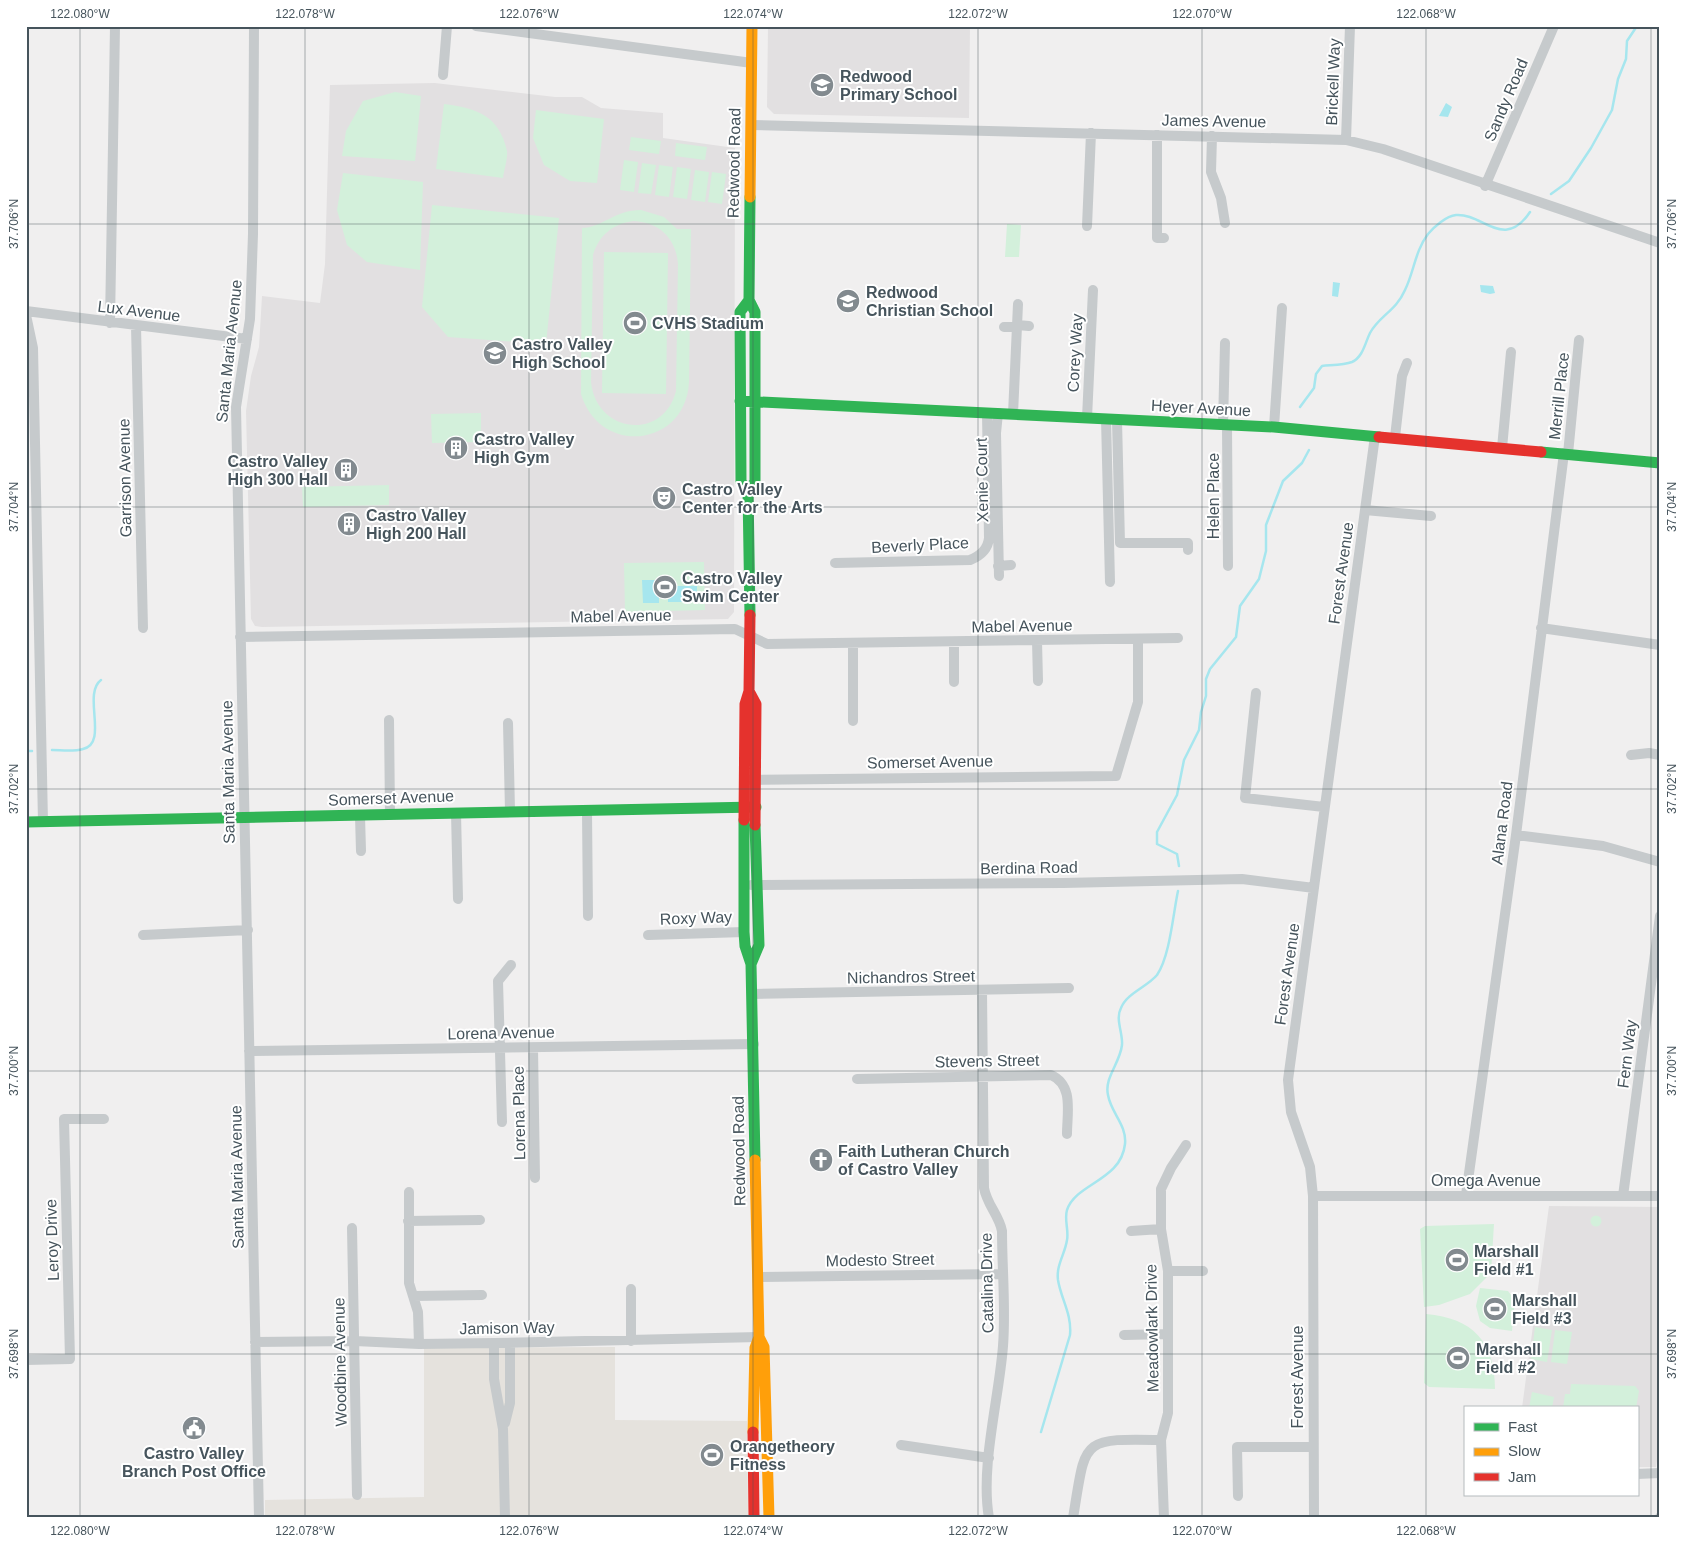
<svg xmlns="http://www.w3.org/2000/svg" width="1686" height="1544" viewBox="0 0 1686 1544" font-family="Arial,sans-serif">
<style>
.commercial{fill:#e5e2dd}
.education{fill:#e2e0e1}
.green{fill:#d3f0db;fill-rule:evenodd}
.water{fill:#a6e6ee}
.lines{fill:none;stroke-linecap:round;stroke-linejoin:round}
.stream{stroke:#a6e6ee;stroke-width:2.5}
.street{stroke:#c6cacc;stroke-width:10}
.fast{stroke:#30b455;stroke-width:11}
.slow{stroke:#ff9f0a;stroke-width:11}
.jam{stroke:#e5322d;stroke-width:11}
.ticks{fill:none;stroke:#46545c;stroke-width:1;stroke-opacity:0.45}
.labels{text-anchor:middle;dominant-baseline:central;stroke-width:4;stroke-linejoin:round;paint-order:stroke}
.poi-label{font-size:16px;font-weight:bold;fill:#46545c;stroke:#fff;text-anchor:start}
.street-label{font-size:16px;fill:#46545c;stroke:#fff}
.neatline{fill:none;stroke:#46545c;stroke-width:2}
.ticks-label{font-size:12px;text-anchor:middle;fill:#46545c}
</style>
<rect width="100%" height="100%" fill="#f0efef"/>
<path class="commercial" d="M615 1347V1420L747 1421 748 1518H265V1500L424 1497V1348Z"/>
<path class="education" d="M768 26H970L969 118 774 114 767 107Z
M435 83 555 97H582L601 108 663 113V138L735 148 734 612 728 619 262 627 255 626 251 619 246 411 251 376 259 347 262 296 320 303 325 264 330 85Z
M1549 1206 1660 1207V1441L1656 1467H1637V1408H1522Z"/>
<path class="green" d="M395 92 421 96 415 161 342 156 346 131 363 101Z
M444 104C476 108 499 115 507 151 508 158 504 170 503 178L436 169Z
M536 110 604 119 597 183 570 181 544 165 533 138Z
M631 137 661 141 659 154 629 150Z
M676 143 707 147 705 160 675 156Z
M624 160 638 162 634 192 620 190Z
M642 163 656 165 651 194 638 193Z
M659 165 673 167 669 197 655 195Z
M677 167 691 169 687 199 673 197Z
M695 170 709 172 705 202 691 200Z
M712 172 726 174 722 204 708 202Z
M343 173 423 182 420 270 367 262 347 245 337 210Z
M432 205 559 218 546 344 448 337 422 307Z
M641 210 664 217 677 229H691L689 382C686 447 600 457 581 394L582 228C604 227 614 210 641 210ZM633 221C659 222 676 238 678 264L676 391C663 442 596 433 591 382L593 255C599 235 613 224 633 221Z
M1007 224 1021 225 1019 257H1005Z
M604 252 668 253 666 394 602 393Z
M481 413V442L432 443 431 414Z
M389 485V505L303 507 302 487Z
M704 562 705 610 625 612 624 563Z
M1590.5 1221a5.5 5.5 0 1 1 11 0a5.5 5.5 0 1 1-11 0Z
M1494 1224 1491 1273 1470 1294 1439 1305 1424 1307 1420 1229 1425 1226Z
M1480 1288 1508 1291 1515 1300 1512 1331 1490 1328 1480 1321 1476 1306Z
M1426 1314C1473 1318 1495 1342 1495 1389L1429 1387 1424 1383Z
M1535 1327 1552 1330 1547 1362 1531 1359Z
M1555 1330 1572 1332 1567 1364 1551 1362Z
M1571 1384 1635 1386 1639 1391 1636 1408H1563L1565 1394H1570Z
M1532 1392 1554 1397 1552 1408H1529Z"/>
<path class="water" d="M1446 103 1452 107 1448 117 1439 116Z
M1333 282 1340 283 1338 297 1332 296Z
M1480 285 1493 286 1495 293 1490 294 1481 292Z
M642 580H659V603H643Z
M668 586H697V602H668Z"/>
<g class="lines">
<path class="stream" d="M1551 194 1569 181 1591 148 1612 110 1618 79 1626 59 1627 41 1637 26
M1300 407 1314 388 1316 374 1322 366C1332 365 1344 365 1352 362 1363 357 1365 343 1370 333 1379 316 1396 311 1405 290 1414 272 1415 251 1428 234 1434 227 1446 216 1456 215 1483 213 1504 251 1530 212
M52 750C61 750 73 752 83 749 109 743 82 694 101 680
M26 751H32
M1179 866 1177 854 1157 844V832L1177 795 1184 760 1199 730 1201 712 1206 696V679L1210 669 1236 637 1240 606 1259 579 1266 551V525L1283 481 1302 463 1309 450
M1041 1432 1070 1335C1072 1314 1061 1299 1058 1280 1056 1265 1065 1254 1067 1240 1069 1230 1064 1220 1067 1210 1076 1183 1121 1181 1125 1144 1127 1125 1111 1113 1108 1095 1104 1078 1120 1063 1122 1045 1123 1033 1115 1019 1121 1008 1127 993 1147 987 1157 975 1170 956 1173 914 1178 891"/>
<path class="street" d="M254 26 253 234 250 319 236 407 259 1518
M476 26 752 63
M443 75 447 26
M751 125 1346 140 1383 149 1660 243
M1157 135V238H1164
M1212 136 1211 172 1221 198 1225 223
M1346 140 1350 26
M1485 186 1554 26
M1087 226 1091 133
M26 311 247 339
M26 315 33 348 43 822
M110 323 115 26
M1017 325 1029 326
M136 326 143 628
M1004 327H1017
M998 413 996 433 999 576
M1013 414 1018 304
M1087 418 1093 290
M1106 419 1110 582
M1117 420 1120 543H1188V550
M1223 425 1225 343
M1227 425 1228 566
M1274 427 1282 308
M1395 437 1402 376 1407 363
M1502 448 1511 352
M1568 454 1579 340
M1365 510 1431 516
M835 563 970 560C980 556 988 549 989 538L987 413
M998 566 1011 565
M1541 628 1660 645
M240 637 735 629 767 644 1178 638
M1037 641 1038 681
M954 642V682
M1256 693 1245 798 1324 807
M389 720 390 815
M853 721V643
M508 723 510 811
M1631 755 1649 753 1660 755
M749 780 1116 776 1138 702V640
M587 811 588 916
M456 813 458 899
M360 816 361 851
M1516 835 1603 846 1660 862
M751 885 1063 883 1242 879 1314 888
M143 935 248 930
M648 935 744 932
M982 991 984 1188C987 1205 999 1215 1002 1231 1002 1269 1006 1308 1003 1346 999 1399 980 1467 989 1518
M752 994 1069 988
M533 1048 535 1178
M249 1051 754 1044
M857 1079 1051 1075C1074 1085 1067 1113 1067 1134
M502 1122 498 981 511 965
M409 1192V1283L418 1312 419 1344
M1466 1195 1516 835 1564 453
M1313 1196H1660
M1623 1196 1660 916
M408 1221 480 1220
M352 1228 357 1495
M1131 1231 1161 1229
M1168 1271H1203
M758 1277 1002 1274
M631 1289V1341
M413 1296 482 1295
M1124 1335 1168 1334
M255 1342 355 1341 419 1344 494 1343 759 1337
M494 1343V1379L503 1429 505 1518
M26 1360 70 1359 64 1119H104
M505 1423 510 1403V1343
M901 1445 989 1458
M1637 1474 1660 1473
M1238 1496 1237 1447H1313
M1073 1518C1086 1440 1079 1438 1161 1440
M1164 1518 1161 1440 1168 1413V1271L1161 1229V1189L1171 1168 1186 1145
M1314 1518 1313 1196 1310 1167 1291 1112 1288 1080 1375 436
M1660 1518V1517"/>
<path class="fast" d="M740 401 1274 427 1379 437
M1541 452 1660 463
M748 490 741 482 740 312 749 300
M750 615 748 490 755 482V312L749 300 750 197
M744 820V932L745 946 751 964 755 1160
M26 822 756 807
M751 964 759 945 755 825"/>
<path class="slow" d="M750 197 752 26
M759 1337 764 1347 769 1518
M753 1432 755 1348 759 1337 755 1160"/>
<path class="jam" d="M1379 437 1541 452
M749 691 756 704 755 825
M744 820 745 704 749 691 750 615
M753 1432 754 1518"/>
</g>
<path class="ticks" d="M80 26V1518M305 26V1518M529 26V1518M753 26V1518M978 26V1518M1202 26V1518M1426 26V1518M1651 26V1518M26 224H1660M26 507H1660M26 789H1660M26 1071H1660M26 1354H1660"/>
<defs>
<g id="school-disc" transform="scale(1.25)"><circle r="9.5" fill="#828a8f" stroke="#fff"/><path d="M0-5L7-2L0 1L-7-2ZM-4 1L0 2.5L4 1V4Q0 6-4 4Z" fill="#fff"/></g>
<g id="stadium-disc" transform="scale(1.25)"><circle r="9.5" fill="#828a8f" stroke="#fff"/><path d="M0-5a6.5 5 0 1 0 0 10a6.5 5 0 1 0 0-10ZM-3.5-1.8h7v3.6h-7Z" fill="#fff"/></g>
<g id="building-disc" transform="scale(1.25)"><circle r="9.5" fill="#828a8f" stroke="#fff"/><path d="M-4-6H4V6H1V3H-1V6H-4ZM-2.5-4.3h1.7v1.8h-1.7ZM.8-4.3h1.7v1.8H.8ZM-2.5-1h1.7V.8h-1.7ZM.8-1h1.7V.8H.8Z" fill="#fff"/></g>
<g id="theatre-disc" transform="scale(1.25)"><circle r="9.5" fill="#828a8f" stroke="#fff"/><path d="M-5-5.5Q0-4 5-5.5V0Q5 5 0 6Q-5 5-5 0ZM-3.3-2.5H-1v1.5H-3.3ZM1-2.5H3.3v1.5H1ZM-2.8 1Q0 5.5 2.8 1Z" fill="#fff"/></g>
<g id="church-disc" transform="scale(1.25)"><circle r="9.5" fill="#828a8f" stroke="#fff"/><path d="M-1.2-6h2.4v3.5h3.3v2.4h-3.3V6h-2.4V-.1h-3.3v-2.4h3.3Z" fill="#fff"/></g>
<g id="civic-disc" transform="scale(1.25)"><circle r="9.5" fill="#828a8f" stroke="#fff"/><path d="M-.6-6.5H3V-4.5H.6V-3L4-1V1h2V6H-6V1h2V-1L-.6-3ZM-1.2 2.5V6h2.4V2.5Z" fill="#fff"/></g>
</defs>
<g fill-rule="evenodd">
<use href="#school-disc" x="822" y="85"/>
<use href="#school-disc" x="848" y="301"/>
<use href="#stadium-disc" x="635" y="323"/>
<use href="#school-disc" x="495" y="353"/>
<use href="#building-disc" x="456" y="448"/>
<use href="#building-disc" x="346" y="470"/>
<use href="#theatre-disc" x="664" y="498"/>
<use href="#building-disc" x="349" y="524"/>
<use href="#stadium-disc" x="665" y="587"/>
<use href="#church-disc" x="821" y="1160"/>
<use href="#stadium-disc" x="1457" y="1260"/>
<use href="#stadium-disc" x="1495" y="1309"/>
<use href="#stadium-disc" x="1458" y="1358"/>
<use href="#civic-disc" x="194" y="1428"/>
<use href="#stadium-disc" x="712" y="1455"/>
</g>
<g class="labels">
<g class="poi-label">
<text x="840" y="76">Redwood<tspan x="840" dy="18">Primary School</tspan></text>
<text x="866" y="292">Redwood<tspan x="866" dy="18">Christian School</tspan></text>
<text x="652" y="323">CVHS Stadium</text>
<text x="512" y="344">Castro Valley<tspan x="512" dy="18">High School</tspan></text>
<text x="474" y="439">Castro Valley<tspan x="474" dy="18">High Gym</tspan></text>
<text x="328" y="461" text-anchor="end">Castro Valley<tspan x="328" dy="18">High 300 Hall</tspan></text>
<text x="682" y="489">Castro Valley<tspan x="682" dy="18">Center for the Arts</tspan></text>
<text x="366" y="515">Castro Valley<tspan x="366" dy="18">High 200 Hall</tspan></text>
<text x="682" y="578">Castro Valley<tspan x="682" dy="18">Swim Center</tspan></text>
<text x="838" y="1151">Faith Lutheran Church<tspan x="838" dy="18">of Castro Valley</tspan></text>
<text x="1474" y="1251">Marshall<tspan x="1474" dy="18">Field #1</tspan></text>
<text x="1512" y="1300">Marshall<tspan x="1512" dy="18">Field #3</tspan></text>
<text x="1476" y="1349">Marshall<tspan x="1476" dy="18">Field #2</tspan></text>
<text x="730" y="1446">Orangetheory<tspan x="730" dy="18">Fitness</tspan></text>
<text x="194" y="1453" text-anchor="middle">Castro Valley<tspan x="194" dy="18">Branch Post Office</tspan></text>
</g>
<g class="street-label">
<text transform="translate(1333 82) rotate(-88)">Brickell Way</text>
<text transform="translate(1506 100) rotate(-67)">Sandy Road</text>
<text transform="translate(1214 121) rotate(1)">James Avenue</text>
<text transform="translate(734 163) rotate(-89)">Redwood Road</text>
<text transform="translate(139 311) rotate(7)">Lux Avenue</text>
<text transform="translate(229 351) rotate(-84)">Santa Maria Avenue</text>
<text transform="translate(1075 353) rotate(-87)">Corey Way</text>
<text transform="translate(1559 396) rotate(-84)">Merrill Place</text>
<text transform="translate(1201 408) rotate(3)">Heyer Avenue</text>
<text transform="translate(125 478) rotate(-91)">Garrison Avenue</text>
<text transform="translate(982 480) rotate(-91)">Xenie Court</text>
<text transform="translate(1213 496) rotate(-90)">Helen Place</text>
<text transform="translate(920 545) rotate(-3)">Beverly Place</text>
<text transform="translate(1341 573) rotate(-82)">Forest Avenue</text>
<text transform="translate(621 616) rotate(-1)">Mabel Avenue</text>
<text transform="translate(1022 626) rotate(-1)">Mabel Avenue</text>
<text transform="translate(930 762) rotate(-1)">Somerset Avenue</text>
<text transform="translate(228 772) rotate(-91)">Santa Maria Avenue</text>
<text transform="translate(391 798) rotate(-2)">Somerset Avenue</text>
<text transform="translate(1502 823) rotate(-83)">Alana Road</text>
<text transform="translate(1029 868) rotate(-1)">Berdina Road</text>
<text transform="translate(696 918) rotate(-2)">Roxy Way</text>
<text transform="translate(1287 974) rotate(-82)">Forest Avenue</text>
<text transform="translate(911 977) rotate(-1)">Nichandros Street</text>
<text transform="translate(501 1033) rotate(-1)">Lorena Avenue</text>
<text transform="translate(1627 1054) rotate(-83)">Fern Way</text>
<text transform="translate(987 1061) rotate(-1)">Stevens Street</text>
<text transform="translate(519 1113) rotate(-91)">Lorena Place</text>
<text transform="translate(739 1151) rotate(-91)">Redwood Road</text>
<text transform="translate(237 1177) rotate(-91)">Santa Maria Avenue</text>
<text x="1486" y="1180">Omega Avenue</text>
<text transform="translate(52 1240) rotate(-92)">Leroy Drive</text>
<text transform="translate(880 1260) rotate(-1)">Modesto Street</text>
<text transform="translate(987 1283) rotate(-91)">Catalina Drive</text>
<text transform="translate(507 1328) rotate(-1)">Jamison Way</text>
<text transform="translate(1152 1328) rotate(-91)">Meadowlark Drive</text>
<text transform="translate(340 1362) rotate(-91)">Woodbine Avenue</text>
<text transform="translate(1297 1377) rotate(-90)">Forest Avenue</text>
</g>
</g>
<rect width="1686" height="1544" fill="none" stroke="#ffffff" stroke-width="55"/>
<rect x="1464" y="1406" width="175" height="90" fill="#ffffff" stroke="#b5bbbe"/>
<rect x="1474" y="1423" width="25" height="8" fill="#30b455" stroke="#b5bbbe"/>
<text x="1508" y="1432" font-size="15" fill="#46545c">Fast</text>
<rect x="1474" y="1448" width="25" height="8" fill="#ff9f0a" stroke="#b5bbbe"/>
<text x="1508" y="1456" font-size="15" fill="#46545c">Slow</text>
<rect x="1474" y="1473" width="25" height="8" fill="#e5322d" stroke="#b5bbbe"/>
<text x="1508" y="1482" font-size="15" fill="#46545c">Jam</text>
<rect x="28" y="28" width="1630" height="1488" class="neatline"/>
<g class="ticks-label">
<text x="80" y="18">122.080°W</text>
<text x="305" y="18">122.078°W</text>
<text x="529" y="18">122.076°W</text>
<text x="753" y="18">122.074°W</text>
<text x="978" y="18">122.072°W</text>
<text x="1202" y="18">122.070°W</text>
<text x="1426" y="18">122.068°W</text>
<text transform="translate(14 224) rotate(-90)" y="4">37.706°N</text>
<text transform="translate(1672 224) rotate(-90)" y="4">37.706°N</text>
<text transform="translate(14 507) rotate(-90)" y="4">37.704°N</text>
<text transform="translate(1672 507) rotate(-90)" y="4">37.704°N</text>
<text transform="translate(14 789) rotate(-90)" y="4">37.702°N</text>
<text transform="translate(1672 789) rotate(-90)" y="4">37.702°N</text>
<text transform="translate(14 1071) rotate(-90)" y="4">37.700°N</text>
<text transform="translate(1672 1071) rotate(-90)" y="4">37.700°N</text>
<text transform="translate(14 1354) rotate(-90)" y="4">37.698°N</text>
<text transform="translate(1672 1354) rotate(-90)" y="4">37.698°N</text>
<text x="80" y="1535">122.080°W</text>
<text x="305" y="1535">122.078°W</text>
<text x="529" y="1535">122.076°W</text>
<text x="753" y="1535">122.074°W</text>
<text x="978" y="1535">122.072°W</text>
<text x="1202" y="1535">122.070°W</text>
<text x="1426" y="1535">122.068°W</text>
</g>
</svg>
